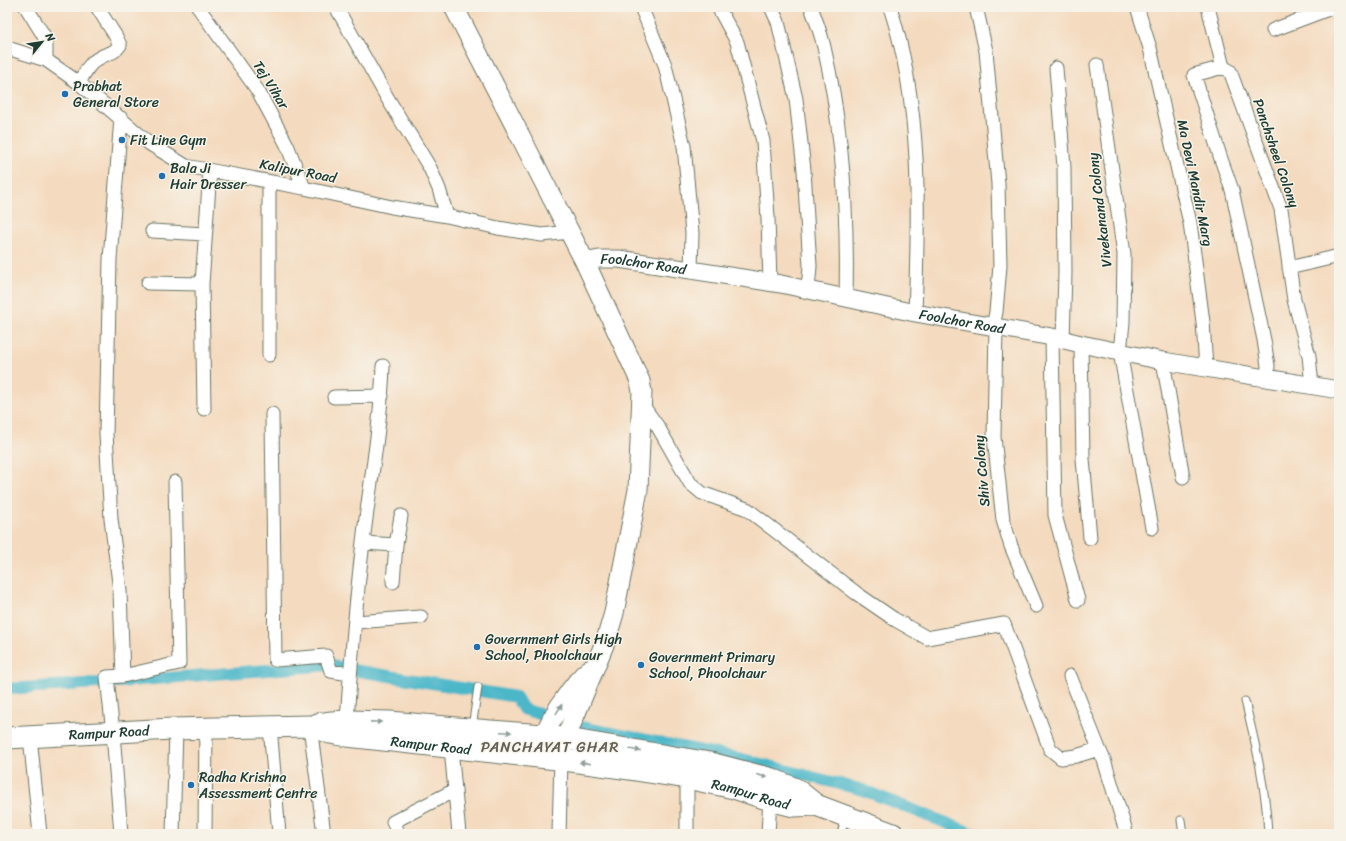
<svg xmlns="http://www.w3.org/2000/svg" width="1346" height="841" viewBox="0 0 1346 841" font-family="Sriracha,sans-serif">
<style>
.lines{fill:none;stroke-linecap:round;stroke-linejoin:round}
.canal{stroke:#4cb7c9;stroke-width:12}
.service-casing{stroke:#6a7464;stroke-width:9}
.minor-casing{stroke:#6a7464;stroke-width:15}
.tertiary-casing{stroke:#6a7464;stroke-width:19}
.secondary-casing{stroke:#6a7464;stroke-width:21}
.primary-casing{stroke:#6a7464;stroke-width:23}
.service{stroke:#fff;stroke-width:7}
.minor{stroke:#fff;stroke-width:13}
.tertiary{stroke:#fff;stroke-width:17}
.secondary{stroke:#fff;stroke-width:19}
.primary{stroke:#fff;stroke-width:21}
.oneway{fill:#8f9e9a}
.poi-dot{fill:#1f6fb2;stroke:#f7f3e8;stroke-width:1.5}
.labels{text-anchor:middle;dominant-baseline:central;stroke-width:3;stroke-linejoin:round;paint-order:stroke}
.street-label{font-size:14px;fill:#1f3d34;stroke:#f7f3e8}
.poi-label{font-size:14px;fill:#1f3d34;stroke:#f7f3e8;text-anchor:start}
.neighbourhood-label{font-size:15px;letter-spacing:1px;fill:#62615a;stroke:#f7f3e8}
</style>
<rect width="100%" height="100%" fill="#f7f3e8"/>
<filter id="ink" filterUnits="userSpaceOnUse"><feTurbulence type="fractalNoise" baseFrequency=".025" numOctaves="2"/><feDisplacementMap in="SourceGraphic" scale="8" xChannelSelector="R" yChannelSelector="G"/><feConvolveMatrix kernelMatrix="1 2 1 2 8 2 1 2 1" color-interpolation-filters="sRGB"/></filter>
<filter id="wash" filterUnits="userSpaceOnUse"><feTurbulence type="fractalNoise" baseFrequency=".012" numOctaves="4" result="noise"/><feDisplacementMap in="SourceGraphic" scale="16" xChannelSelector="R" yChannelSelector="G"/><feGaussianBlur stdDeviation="0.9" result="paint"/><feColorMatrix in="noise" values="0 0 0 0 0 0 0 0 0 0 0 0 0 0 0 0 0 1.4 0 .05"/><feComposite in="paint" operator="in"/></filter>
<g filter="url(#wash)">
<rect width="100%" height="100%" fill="#f4dabe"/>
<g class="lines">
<path class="canal" d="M7 689 129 681 331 665 359 671 516 697 523 709 549 717
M565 724 742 759 863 790 974 834"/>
</g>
</g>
<g filter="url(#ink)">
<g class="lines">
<g class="service-casing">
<path id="service" d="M1245 701C1256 745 1266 789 1268 834
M472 728 478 687
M1181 820 1183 834
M841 834 845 817"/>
</g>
<g class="minor-casing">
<path id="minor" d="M26 7 44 36 46 44V60
M198 7 258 91 287 145 304 188
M336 7 388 99 430 168 439 189 447 216
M641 7 665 65 684 146 692 233 691 270
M718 7 737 42 763 141 768 218 770 282
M771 7 778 22 796 99 804 170 810 266 808 290
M811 7C816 20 821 34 824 47 843 129 848 214 846 298
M890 7C922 105 919 211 915 313
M976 7 986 51 998 184 1000 266 996 312 993 326
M1137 7 1150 48 1190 223 1203 322 1206 368
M1208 7 1223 67 1230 71 1281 209 1294 300 1309 356 1312 386
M1273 30 1334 7
M7 48 46 60 79 83 150 144 186 166 304 188 392 207 447 216 498 228 542 235 569 232
M1097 65 1124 254 1123 322 1120 352 1152 528
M1223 67 1194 75 1221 159 1232 190 1264 340 1268 366 1267 379
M1056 68 1064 167 1065 273 1063 340
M79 83C84 74 89 63 99 58 108 52 113 55 120 45L115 35 97 7
M121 118 110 259 106 434 111 519 120 591 123 676 107 677 113 733 121 834
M152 231 205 234
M1289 268 1339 256
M148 283 202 284
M996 326 994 437 1003 520 1011 546 1036 606
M1052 337 1055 515 1078 600
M1081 344 1083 459 1090 538
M269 355V182
M1163 361 1183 477
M334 397 382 396
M641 403 658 427 690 483 702 493 747 509 856 593 894 619 927 638 1004 624 1050 749 1061 758 1076 756 1099 749 1104 760 1125 828 1126 834
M204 409 202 284 210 171
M272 414 275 660 326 656 331 671 350 674
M363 543 396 545
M393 582 396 545 401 516
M356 622 421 617
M123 676 179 663 175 482
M1070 676 1099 749
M347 721C351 661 356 601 363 542 370 483 381 425 383 366
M270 726 279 834
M310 726 324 834
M30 737 40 834
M451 748 459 834
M173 834 176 729
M205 834 206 728
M399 834 393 822 455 790
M559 834 561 760
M687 834V778
M768 834 770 800"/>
</g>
<g class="tertiary-casing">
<g id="tertiary">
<path id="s1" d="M585 262 599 259H619L781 284 915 313 1052 337 1081 344 1163 361 1339 390"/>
</g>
</g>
<g class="secondary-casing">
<path id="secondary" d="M454 7 585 262 640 381 642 392 638 490 614 613 606 640 557 759
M538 757C540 750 542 742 544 736 551 717 574 682 589 670"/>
</g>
<g class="primary-casing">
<g id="primary">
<path d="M318 724 332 722 347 721 390 722 490 731 544 735 710 763 772 779 796 789 816 805"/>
<path id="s2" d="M7 738 172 729 310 726 330 733 347 736 557 759 630 769 687 778 734 788 770 800 794 806 816 805 893 834"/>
</g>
</g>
<use href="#service" class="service"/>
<use href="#minor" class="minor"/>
<use href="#tertiary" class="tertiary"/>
<use href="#secondary" class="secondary"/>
<use href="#primary" class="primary"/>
</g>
<defs><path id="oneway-solid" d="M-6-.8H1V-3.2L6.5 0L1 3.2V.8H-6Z"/></defs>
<g class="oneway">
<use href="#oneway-solid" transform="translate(559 709) rotate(-58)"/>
<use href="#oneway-solid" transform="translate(376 722) rotate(1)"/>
<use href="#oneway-solid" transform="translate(506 732) rotate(3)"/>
<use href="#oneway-solid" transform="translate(635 750) rotate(10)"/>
<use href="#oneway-solid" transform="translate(585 763) rotate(-173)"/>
<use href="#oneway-solid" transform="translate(762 776) rotate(14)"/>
</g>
</g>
<g class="poi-dot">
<circle cx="65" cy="94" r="4"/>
<circle cx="122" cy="140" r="4"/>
<circle cx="162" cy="176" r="4"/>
<circle cx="477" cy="647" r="4"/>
<circle cx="641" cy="665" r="4"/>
<circle cx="191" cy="785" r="4"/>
</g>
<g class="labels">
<g class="street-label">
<text transform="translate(271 85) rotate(58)">Tej Vihar</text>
<text transform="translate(1276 153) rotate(71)">Panchsheel Colony</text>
<text transform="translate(298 171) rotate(11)">Kalipur Road</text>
<text transform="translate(1195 183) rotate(78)">Ma Devi Mandir Marg</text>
<text transform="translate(1100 210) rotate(-97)">Vivekanand Colony</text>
<text stroke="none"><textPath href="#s1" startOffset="59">Foolchor Road</textPath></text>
<text stroke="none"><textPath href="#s1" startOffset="383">Foolchor Road</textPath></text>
<text transform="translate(982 471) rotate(-95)">Shiv Colony</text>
<text stroke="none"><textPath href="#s2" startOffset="102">Rampur Road</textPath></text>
<text stroke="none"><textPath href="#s2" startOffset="426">Rampur Road</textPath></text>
<text stroke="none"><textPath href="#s2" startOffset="750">Rampur Road</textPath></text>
</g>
<g class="poi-label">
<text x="73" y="86">Prabhat<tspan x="73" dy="16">General Store</tspan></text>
<text x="130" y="140">Fit Line Gym</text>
<text x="170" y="168">Bala Ji<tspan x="170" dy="16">Hair Dresser</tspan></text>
<text x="485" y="639">Government Girls High<tspan x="485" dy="16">School, Phoolchaur</tspan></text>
<text x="649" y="657">Government Primary<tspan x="649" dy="16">School, Phoolchaur</tspan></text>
<text x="199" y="777">Radha Krishna<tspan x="199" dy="16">Assessment Centre</tspan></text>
</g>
<g class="neighbourhood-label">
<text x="550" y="747">PANCHAYAT GHAR</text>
</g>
</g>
<rect width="1346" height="841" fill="none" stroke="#f7f3e8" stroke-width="24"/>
<g transform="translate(42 42) rotate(60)" stroke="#f7f3e8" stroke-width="3" paint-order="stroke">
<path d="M0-3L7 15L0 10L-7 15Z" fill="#1f3d34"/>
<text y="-6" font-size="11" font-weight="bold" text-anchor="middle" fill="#1f3d34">N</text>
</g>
</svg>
